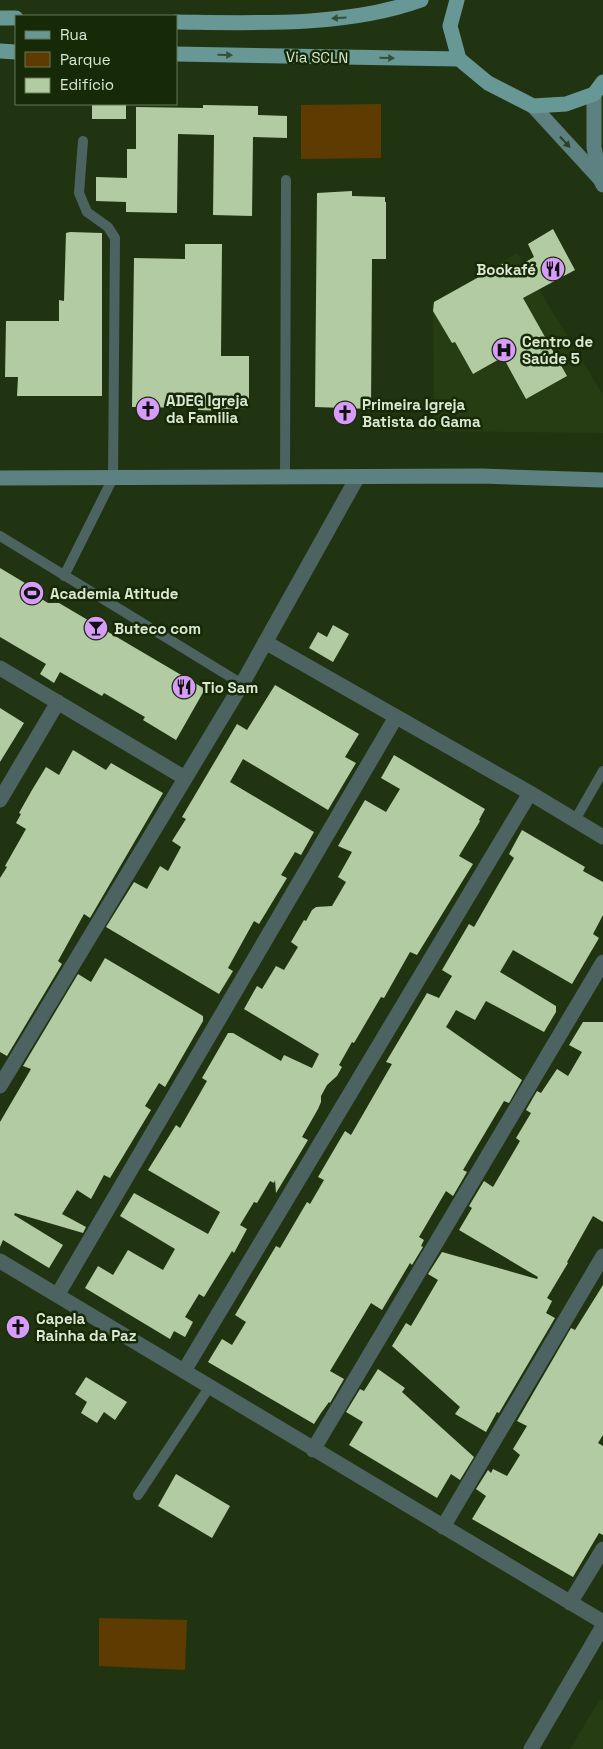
<svg xmlns="http://www.w3.org/2000/svg" width="603" height="1749" viewBox="0 0 603 1749" font-family="'Space Grotesk',sans-serif">
<style>
.built{fill:#263c12}
.green{fill:#5e3b00}
.building{fill:#b3cba2}
.lines{fill:none;stroke-linecap:round;stroke-linejoin:round}
.lane{stroke:#4c6362;stroke-width:10}
.street{stroke:#4c6362;stroke-width:15}
.secondary{stroke:#5c8180;stroke-width:15}
.primary{stroke:#679896;stroke-width:15}
.oneway{fill:#335039}
.oneway2{fill:#284025}
.labels{text-anchor:middle;dominant-baseline:central;stroke-width:5;stroke-linejoin:round;paint-order:stroke}
.street-label{font-size:15px;fill:#dbe8d3;stroke:#172a07}
.poi-label{font-size:15px;font-weight:bold;fill:#dbe8d3;stroke:#172a07;text-anchor:start}
</style>
<rect width="100%" height="100%" fill="#213411"/>
<path class="built" d="M517 253 603 395V433L434 431 433 304Z
M600 1699 603 1700V1749H570Z"/>
<path class="green" d="M381 104V158L301 159V105Z
M99 1618 187 1620 185 1670 99 1666Z"/>
<path class="building" d="M92 104H126V119H92Z
M203 105 258 106V115L287 116V138L253 137 252 216 213 215 214 135 178 134 177 213 126 212V202L96 201V177L127 178V149H136V107L203 108Z
M352 191V196L385 197V202H386V259H372L371 409 315 407 317 193Z
M553 229 575 270 523 298 567 376 526 399 503 357 473 374 455 342 452 343 433 311 434 302 504 263 509 272 534 257 528 244Z
M70 232 102 233V396H17L18 377H5L6 321H59V300L64 301 66 233Z
M185 244H222L221 356H249V403H247V408L223 409V411L198 410V408L132 407 134 258 185 259Z
M0 568 35 589 32 593 48 603H59L205 689 176 740 143 720 145 717 104 693 102 696 60 672 54 683 40 674 46 664 0 637Z
M333 625 349 634 333 662 309 648 318 632 327 637Z
M275 685 359 734 345 757 356 763 328 810 243 759 230 782 314 832 301 855 295 852 281 875 287 878 259 924 254 921 228 968 233 971 219 994 106 927 134 882 147 889 160 866 168 871 181 847 172 841 186 819 182 817 237 724 247 730Z
M0 708 24 723 0 762Z
M73 750 106 770 111 763 163 793 90 918 84 914 58 961 62 964 7 1056 0 1052V878L7 867 5 866 26 829 16 823 21 814 19 813 32 790 46 767 59 775Z
M394 755 485 809 479 820 480 821 459 856 473 864 417 955 410 952 384 998 381 997 354 1043 352 1042 339 1065 342 1067 337 1076 327 1085 321 1096V1102L318 1109 302 1137 308 1140 276 1193 275 1180 274 1183 270 1181 257 1203 254 1202 240 1225 247 1229 234 1253 232 1251 204 1297 199 1294 185 1317 193 1322 185 1337 174 1331 170 1339 85 1288 98 1266 113 1275 128 1250 163 1270 175 1249 120 1216 134 1193 208 1234 220 1212 148 1170 176 1125 180 1128 207 1081 202 1078 228 1033H233L281 1061 284 1055 312 1068 319 1054 244 1009 257 986 262 989 276 966 284 970 298 947 291 942 304 920 306 921 312 910 316 907 332 906 346 882 338 877 352 852 338 846 365 800 386 812 400 789 381 778Z
M522 830 585 867 583 871 603 882V915L593 934 599 938 572 984 513 950 500 972 556 1006V1012L544 1032 486 1001 475 1020 456 1010 446 1027 522 1080 509 1103 504 1101 463 1170 467 1172 453 1196 446 1191 419 1237 424 1240 421 1246 423 1247 412 1265 410 1263 382 1310 371 1303 330 1371 344 1379 330 1403 329 1402 321 1413 314 1424 208 1362 222 1339 232 1345 246 1322 235 1315 276 1246 280 1248 307 1202 310 1204 324 1180 318 1177 345 1131 351 1135 392 1064 386 1062 427 993 439 998 452 976 442 970 469 924 474 927 501 880 514 858 509 854Z
M105 958 203 1016V1021L165 1087 159 1083 145 1106 151 1110 110 1178 104 1175 91 1199 77 1190 62 1214 86 1227 83 1233 15 1213 14 1215 63 1245 49 1268 3 1240 0 1247V1122L31 1069 23 1066 78 974 91 982Z
M583 1022H603V1222L593 1216 567 1262 568 1263 547 1298 552 1301 546 1313 555 1318 499 1413 497 1412 486 1432 455 1414 460 1407 392 1346 406 1323 411 1326 438 1280 428 1274 442 1252 537 1279 538 1277 459 1230 472 1208 469 1206 484 1181 493 1187 520 1141 516 1138 531 1113 526 1110 537 1091 541 1093 557 1069 568 1076 582 1052 569 1045Z
M603 1285V1435L598 1443 603 1446V1535L599 1533 573 1577 472 1519 486 1496 476 1489 488 1470 491 1473 493 1469 507 1476 520 1455 513 1449 527 1426 517 1421 571 1328 575 1330Z
M378 1369 405 1388 402 1392 474 1457 460 1480 451 1474 437 1498 349 1445 363 1422 346 1412 360 1389 364 1391Z
M86 1377 127 1402 115 1420 104 1412 97 1423 81 1413 87 1402 75 1394Z
M176 1474 230 1506 212 1538 158 1506Z"/>
<g class="lines">
<path class="lane" d="M285 477 286 180
M0 536 242 684
M64 576 113 478 115 238 108 227 87 212 79 193 83 141
M575 820 603 771
M138 1495 210 1386"/>
<path class="street" d="M265 642 530 793 603 837
M0 668 185 778
M0 800 58 702
M0 1086 242 684 357 478
M0 1261 603 1622
M58 1294 396 717
M184 1371 530 793
M313 1450 603 962
M443 1527 603 1256
M570 1603 603 1549
M531 1749 603 1626"/>
<path class="secondary" d="M594 94V147L600 179
M533 106 600 179 603 185
M0 478 481 476 603 480"/>
<path class="primary" d="M457 0 450 26 459 59 488 83 533 106 566 104 594 94 603 82
M0 18H16
M176 22C255 23 346 27 421 0
M0 51 16 52
M176 54 459 59"/>
</g>
<defs><path id="oneway-solid" d="M-6-.8H1V-3.2L6.5 0L1 3.2V.8H-6Z" transform="scale(1.25)"/></defs>
<g class="oneway">
<use href="#oneway-solid" transform="translate(339 18) rotate(177)"/>
<use href="#oneway-solid" transform="translate(225 55) rotate(1)"/>
<use href="#oneway-solid" transform="translate(387 58) rotate(1)"/>
</g>
<use class="oneway2" href="#oneway-solid" transform="translate(565 142) rotate(47)"/>
<defs>
<g id="restaurant-disc" transform="scale(1.25)"><circle r="9.5" fill="#d79bf9" stroke="#172a07"/><path d="M-5-6h1v4h1v-4h1v4h1v-4h1v5L-1.5 .5V6h-2V.5L-5-1ZM5-6V6H3V1.5H1.5Q1.5-4 5-6Z" fill="#111"/></g>
<g id="hospital-disc" transform="scale(1.25)"><circle r="9.5" fill="#d79bf9" stroke="#172a07"/><path d="M-5-5h3v3.5h4V-5h3V5h-3V1.5h-4V5h-3Z" fill="#111"/></g>
<g id="church-disc" transform="scale(1.25)"><circle r="9.5" fill="#d79bf9" stroke="#172a07"/><path d="M-1.2-6h2.4v3.5h3.3v2.4h-3.3V6h-2.4V-.1h-3.3v-2.4h3.3Z" fill="#111"/></g>
<g id="stadium-disc" transform="scale(1.25)"><circle r="9.5" fill="#d79bf9" stroke="#172a07"/><path d="M0-5a6.5 5 0 1 0 0 10a6.5 5 0 1 0 0-10ZM-3.5-1.8h7v3.6h-7Z" fill="#111"/></g>
<g id="bar-disc" transform="scale(1.25)"><circle r="9.5" fill="#d79bf9" stroke="#172a07"/><path d="M-6-5H6L.8 .8V4.5H3.5V6h-7V4.5H-.8V.8Z" fill="#111"/></g>
</defs>
<g fill-rule="evenodd">
<use href="#restaurant-disc" x="553" y="269"/>
<use href="#hospital-disc" x="504" y="350"/>
<use href="#church-disc" x="148" y="409"/>
<use href="#church-disc" x="345" y="413"/>
<use href="#stadium-disc" x="32" y="593"/>
<use href="#bar-disc" x="96" y="628"/>
<use href="#restaurant-disc" x="184" y="687"/>
<use href="#church-disc" x="18" y="1327"/>
</g>
<g class="labels">
<g class="street-label">
<text transform="translate(317 57) rotate(1)">Via SCLN</text>
</g>
<g class="poi-label">
<text x="536" y="269" text-anchor="end">Bookafé</text>
<text x="522" y="341">Centro de<tspan x="522" dy="17">Saúde 5</tspan></text>
<text x="166" y="400">ADEG Igreja<tspan x="166" dy="17">da Familia</tspan></text>
<text x="362" y="404">Primeira Igreja<tspan x="362" dy="17">Batista do Gama</tspan></text>
<text x="50" y="593">Academia Atitude</text>
<text x="114" y="628">Buteco com</text>
<text x="202" y="687">Tio Sam</text>
<text x="36" y="1318">Capela<tspan x="36" dy="17">Rainha da Paz</tspan></text>
</g>
</g>
<rect x="15" y="15" width="162" height="90" fill="#172a07" stroke="#657659"/>
<rect x="25" y="31" width="25" height="8" fill="#679896" stroke="#657659"/>
<text x="60" y="40" font-size="15" fill="#dbe8d3">Rua</text>
<rect x="25" y="52" width="25" height="15" fill="#5e3b00" stroke="#657659"/>
<text x="60" y="65" font-size="15" fill="#dbe8d3">Parque</text>
<rect x="25" y="78" width="25" height="15" fill="#b3cba2" stroke="#657659"/>
<text x="60" y="90" font-size="15" fill="#dbe8d3">Edifício</text>
</svg>
